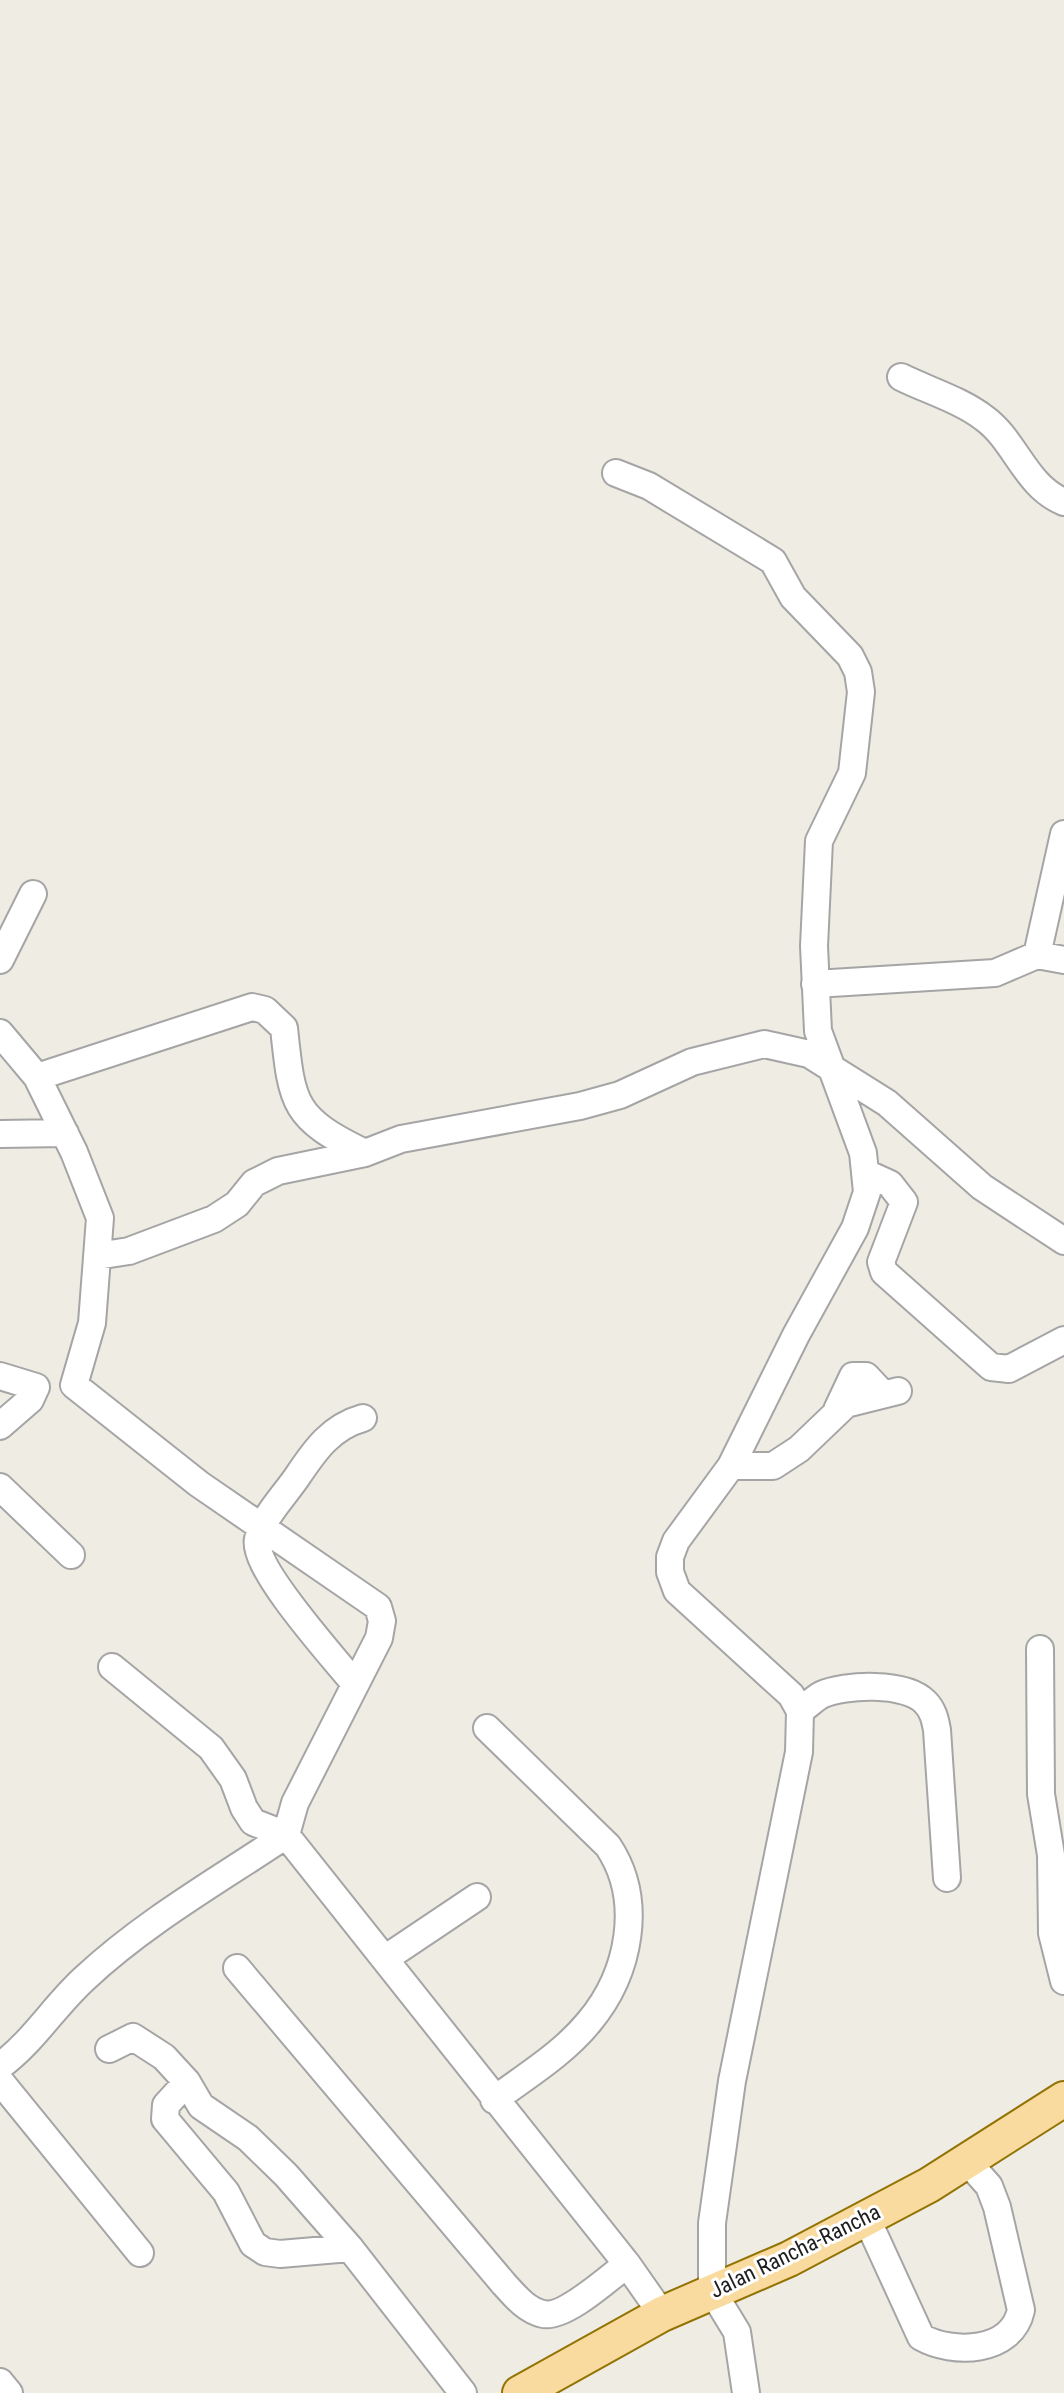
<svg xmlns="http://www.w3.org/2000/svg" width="1064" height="2393" viewBox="0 0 1064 2393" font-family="'Roboto Condensed',sans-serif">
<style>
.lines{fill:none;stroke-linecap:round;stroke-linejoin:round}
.minor-casing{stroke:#a5a5a5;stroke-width:30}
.major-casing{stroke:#937304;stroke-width:38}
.minor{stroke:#fff;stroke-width:26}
.major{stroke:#f9db9f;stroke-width:34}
.labels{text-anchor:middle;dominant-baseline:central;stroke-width:6;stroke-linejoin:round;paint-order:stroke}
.street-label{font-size:22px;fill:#1e1e1e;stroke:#fff}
</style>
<rect width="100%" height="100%" fill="#efece4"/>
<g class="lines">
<g class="minor-casing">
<path id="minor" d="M901 377C927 390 961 400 984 418 1016 441 1025 486 1064 502
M616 473 649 486 773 561 793 597 850 656 858 672 861 692 852 773 819 841 814 946 818 1031 863 1153 867 1192 855 1228 796 1335 731 1466 676 1541 670 1557V1572L677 1591 791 1695 800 1711 799 1752 732 2081 712 2223V2291L737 2332 746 2393
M1037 955 1064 834
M0 960 33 894
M815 984 995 973 1037 955 1064 960
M0 1033 37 1077 74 1152 100 1218 92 1323 74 1385 199 1484 378 1607 382 1621 379 1638 295 1803 286 1835 627 2264 662 2314
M37 1077 252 1007 265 1010 284 1028C292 1105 293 1118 365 1153
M0 1134 65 1133
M868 1174 890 1184 904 1202 881 1262 884 1272 991 1367 1009 1369 1064 1340
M97 1256 129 1251 214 1219 237 1204 254 1183 278 1171 365 1153 401 1139 580 1106 620 1095 692 1062 764 1044 809 1054 887 1103 982 1187 1064 1241
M0 1376 36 1387 30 1400 0 1426
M837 1410 853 1376H866L882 1393
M731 1466H773L799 1449 846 1404 898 1391
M0 1487 71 1555
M1040 1649 1041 1794 1051 1855 1052 1933 1064 1981
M112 1667 211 1748 233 1779 244 1808 253 1822 286 1835
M355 1684C335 1659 251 1567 258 1539 263 1517 284 1496 297 1477 315 1450 331 1427 363 1418
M800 1711C807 1706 814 1699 821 1695 845 1684 906 1682 925 1702 933 1710 935 1719 937 1730L947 1878
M487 1728 608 1846C644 1900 630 1973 589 2022 563 2054 526 2076 494 2100
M386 1958 477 1897
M237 1968 504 2284C515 2296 526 2310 543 2314 564 2319 610 2277 627 2264
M109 2049 133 2037 164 2057 187 2082 201 2106 248 2138 286 2175 350 2248 463 2393
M0 2066C34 2041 54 2006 85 1978 145 1922 219 1880 286 1835
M0 2081 140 2253
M187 2082 166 2105 165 2119 226 2192 253 2244 265 2252 280 2254 350 2248
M866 2217 921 2337C953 2355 1012 2353 1021 2310L997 2207 989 2186 966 2160
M0 2382 9 2393"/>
</g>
<g class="major-casing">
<path id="major" d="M520 2393 662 2314 789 2259 929 2185 1064 2099"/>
</g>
<use href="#minor" class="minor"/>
<use href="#major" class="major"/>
</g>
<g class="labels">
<g class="street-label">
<text transform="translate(795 2251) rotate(-26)">Jalan Rancha-Rancha</text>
</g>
</g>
</svg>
